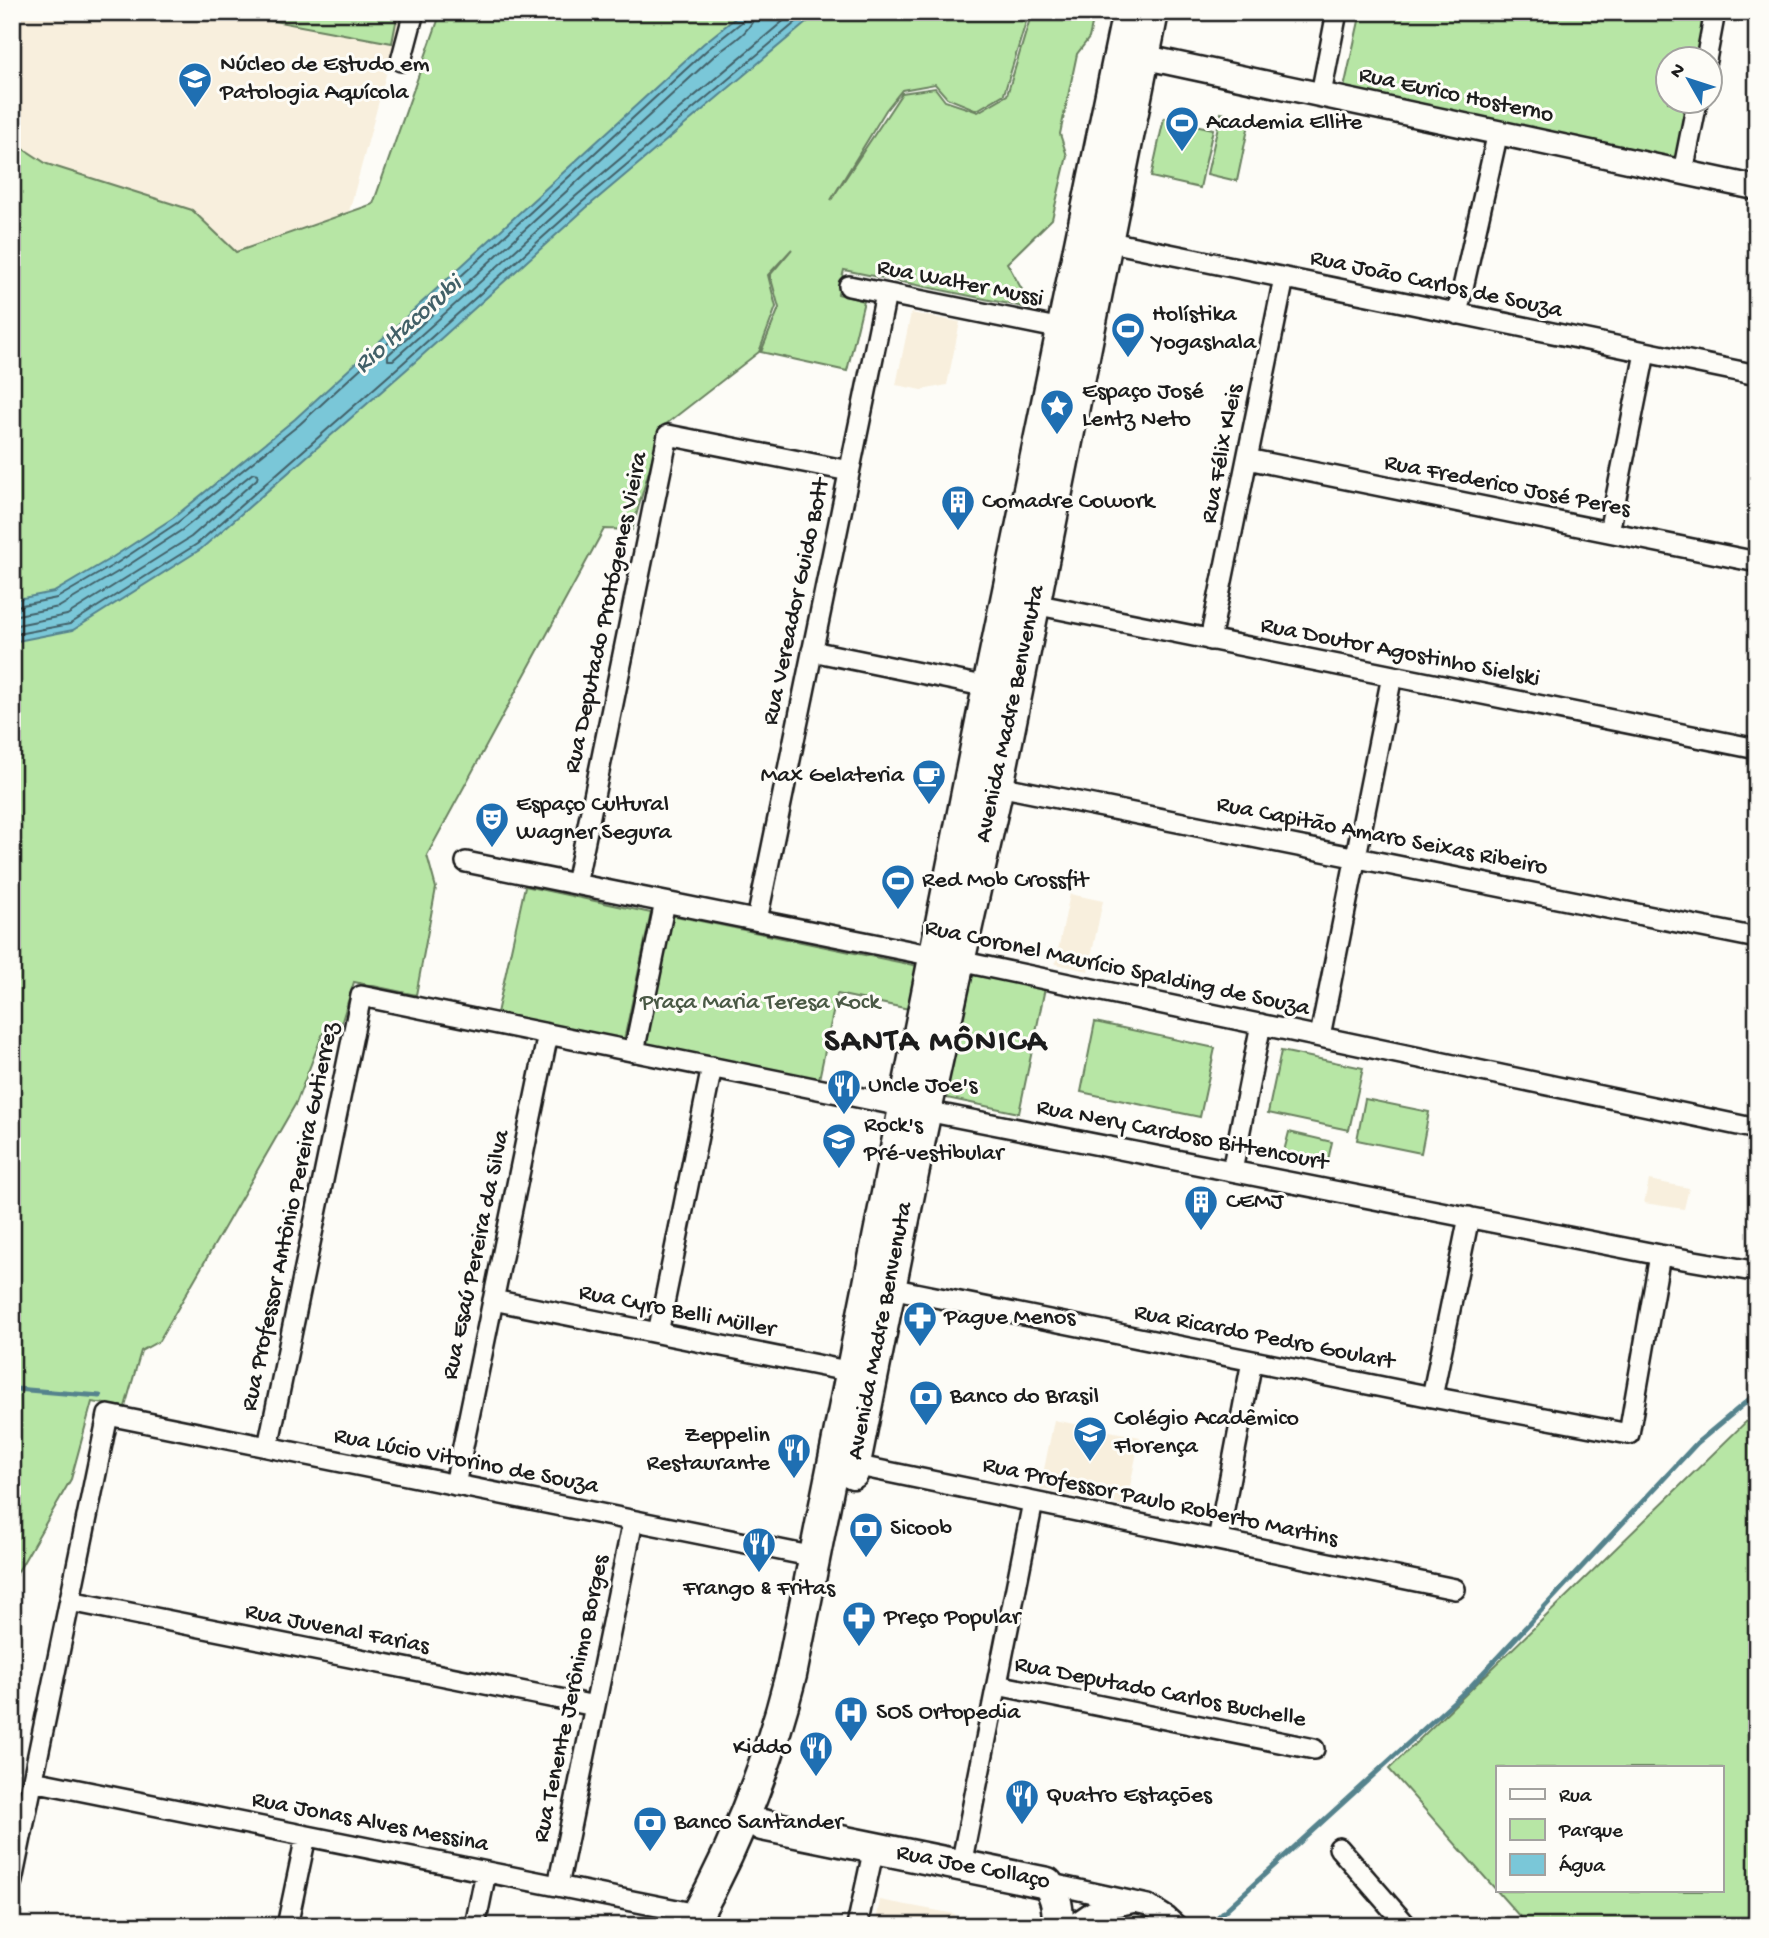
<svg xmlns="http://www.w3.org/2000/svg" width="1769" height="1938" viewBox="0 0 1769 1938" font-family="'Gochi Hand',sans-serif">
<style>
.built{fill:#f8efdd}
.green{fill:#b7e6a5;stroke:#6a8160;stroke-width:2;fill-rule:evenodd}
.water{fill:#7ac7d8;stroke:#54838d;stroke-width:2}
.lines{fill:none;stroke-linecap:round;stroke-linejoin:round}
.shore{stroke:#426067;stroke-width:2}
.stream{stroke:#54838d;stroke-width:5}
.minor-casing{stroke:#1c1c1c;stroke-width:24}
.tertiary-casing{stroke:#1c1c1c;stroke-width:28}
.primary-casing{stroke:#1c1c1c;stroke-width:35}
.minor{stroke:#fdfcf7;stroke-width:19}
.tertiary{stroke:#fdfcf7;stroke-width:23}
.primary{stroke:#fdfcf7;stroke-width:30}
.labels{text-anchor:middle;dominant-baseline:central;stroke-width:6;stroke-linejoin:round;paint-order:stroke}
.poi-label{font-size:24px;fill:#1c1c1c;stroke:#fdfcf7;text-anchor:start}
.street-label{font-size:24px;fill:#1c1c1c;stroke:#fdfcf7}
.park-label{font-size:24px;fill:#4a5945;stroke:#fdfcf7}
.water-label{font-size:26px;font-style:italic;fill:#426067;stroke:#fdfcf7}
.district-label{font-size:32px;font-weight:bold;letter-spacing:2px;fill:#1c1c1c;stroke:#fdfcf7}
</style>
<rect width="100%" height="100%" fill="#fdfcf7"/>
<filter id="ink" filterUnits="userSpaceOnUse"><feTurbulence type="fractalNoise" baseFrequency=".0143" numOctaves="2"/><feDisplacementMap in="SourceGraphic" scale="14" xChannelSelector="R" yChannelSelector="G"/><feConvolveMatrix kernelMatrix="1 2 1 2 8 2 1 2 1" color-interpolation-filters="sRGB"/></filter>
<g filter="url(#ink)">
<path class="built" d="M12 12H403L349 212 236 253 192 210 47 164 12 141Z
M911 313 960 322 947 385 922 390 896 385Z
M1070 894 1103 901 1088 971 1055 964Z
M1649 1180 1689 1188 1684 1209 1644 1203Z
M1054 1420 1140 1437 1126 1506 1040 1489Z
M880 1900 955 1914 953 1926H875Z"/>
<path class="green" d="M237 12H398L392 43 237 14Z
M441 12H1029L1004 94 977 110 947 98 935 84 902 90 886 110 831 200 902 93 935 88 945 101 978 112 1007 95 1032 12H1095L1089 38 1077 54 1060 134 1067 156 1052 219 1007 263 1033 309 844 270 838 294 864 301 847 371 761 352 779 308 770 275 792 249 768 275 776 307 759 352 661 428 632 530 604 529 427 855 436 888 416 995 354 982 338 1034 323 1033 296 1103 159 1341 141 1351 125 1407 92 1402 71 1479 12 1582V141L47 164 192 210 236 252 373 204Z
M1361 12H1705L1696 59 1668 60V102H1688L1676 160 1344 88Z
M1221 113 1250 119 1237 181 1207 174Z
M1164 118 1213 129 1200 188 1151 177Z
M525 886 651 913 624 1040 497 1013Z
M671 915 923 967 914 1010 837 994 818 1084 643 1048Z
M968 972 1045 988 1019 1113 942 1097Z
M1095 1022 1215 1048 1200 1117 1081 1092Z
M1281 1051 1363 1068 1349 1130 1268 1113Z
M1365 1099 1429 1112 1421 1153 1357 1140Z
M1289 1132 1332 1142 1327 1165 1283 1155Z
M1757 1411V1926H1528L1389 1769ZM1498 1768H1722V1891H1498Z
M1139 1917 1152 1920 1161 1926H1106L1125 1918Z"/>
<path class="water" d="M743 12H819L586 208 407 369 201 549 73 630 12 642V600L54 592 113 557 173 518 295 419 703 44Z"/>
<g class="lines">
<path class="shore" d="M755 12C754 31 728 45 714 56L388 355V360H393L576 196 794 12
M12 607 57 598 117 563 177 523 300 424 708 49 743 21 746 12
M12 616 59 607 121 570 182 530 253 473 258 474 257 479 191 537 67 615 12 626
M12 635 70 624 197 544 403 363 581 203 808 12"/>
<path class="stream" d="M12 1385 16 1389 100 1396
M1208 1926 1471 1686 1697 1443 1757 1393"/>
<g class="minor-casing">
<path id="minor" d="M1706 60 1715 12
M401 61 414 12
M1321 94 1337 12
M1683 172 1697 102
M1096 239 1757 375
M849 286 1062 329
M1457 314 1498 132
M1247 459 1757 562
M1609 532 1645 353
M1034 604 1757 749
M1210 640 1284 278
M812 651 988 687
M998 786 1757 938
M466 862 959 961 1757 1129
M576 884 668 435 849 471
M757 920 886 294
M1320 1036 1392 676
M634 1052 665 902
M1232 1171 1261 1024
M890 1288 1432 1397 1629 1434 1660 1255
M493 1300 852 1372
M658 1333 712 1067
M1432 1397 1469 1217
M268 1447 361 996 926 1111 1660 1255 1747 1270
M854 1465 1455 1589
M455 1485 548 1034
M1218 1540 1252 1361
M70 1601 595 1706
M997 1685 1314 1749
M33 1781 697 1914
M1339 1848 1407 1926
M961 1865 1033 1502
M12 1881 108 1415 815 1557
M1047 1883 1148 1905 1167 1917 1177 1926
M558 1886 633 1521
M287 1926 306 1836
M475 1926 486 1872
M857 1926 874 1848
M1071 1926 1093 1911 1131 1903"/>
</g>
<g class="tertiary-casing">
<path id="tertiary" d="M1144 57 1757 188"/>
</g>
<g class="primary-casing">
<path id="primary" d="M853 1473 922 1129 998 786 1153 12
M762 1825 1047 1883C1057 1896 1058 1910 1058 1926
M691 1926C735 1848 769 1762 791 1675L988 687 1128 12"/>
</g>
<use href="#minor" class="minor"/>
<use href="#tertiary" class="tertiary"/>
<use href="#primary" class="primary"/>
</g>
</g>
<defs>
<g id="university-pin" transform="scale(1.75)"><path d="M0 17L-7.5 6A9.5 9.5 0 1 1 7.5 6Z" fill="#1f6fb2" stroke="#fdfcf7"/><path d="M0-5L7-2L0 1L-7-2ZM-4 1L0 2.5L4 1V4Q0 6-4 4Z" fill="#fff"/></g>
<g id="stadium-pin" transform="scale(1.75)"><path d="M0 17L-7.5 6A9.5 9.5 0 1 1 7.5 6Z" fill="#1f6fb2" stroke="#fdfcf7"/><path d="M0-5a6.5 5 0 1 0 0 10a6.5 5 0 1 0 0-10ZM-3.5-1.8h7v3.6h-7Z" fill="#fff"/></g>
<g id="sight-pin" transform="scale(1.75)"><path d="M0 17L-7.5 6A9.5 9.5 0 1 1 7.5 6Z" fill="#1f6fb2" stroke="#fdfcf7"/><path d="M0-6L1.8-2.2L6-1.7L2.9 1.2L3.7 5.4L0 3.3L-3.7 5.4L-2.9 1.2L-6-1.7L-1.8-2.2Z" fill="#fff"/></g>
<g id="building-pin" transform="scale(1.75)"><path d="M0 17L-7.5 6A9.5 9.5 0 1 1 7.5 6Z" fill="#1f6fb2" stroke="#fdfcf7"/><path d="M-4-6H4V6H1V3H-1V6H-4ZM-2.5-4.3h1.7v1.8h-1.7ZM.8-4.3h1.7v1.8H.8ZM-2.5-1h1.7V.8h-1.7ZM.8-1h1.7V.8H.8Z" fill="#fff"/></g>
<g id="cafe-pin" transform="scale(1.75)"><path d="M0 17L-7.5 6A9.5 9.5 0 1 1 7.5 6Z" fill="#1f6fb2" stroke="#fdfcf7"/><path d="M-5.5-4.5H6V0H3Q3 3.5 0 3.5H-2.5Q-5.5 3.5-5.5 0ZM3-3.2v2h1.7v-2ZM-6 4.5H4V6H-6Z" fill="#fff"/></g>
<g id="theatre-pin" transform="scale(1.75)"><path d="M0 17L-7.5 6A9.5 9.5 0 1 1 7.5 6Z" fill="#1f6fb2" stroke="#fdfcf7"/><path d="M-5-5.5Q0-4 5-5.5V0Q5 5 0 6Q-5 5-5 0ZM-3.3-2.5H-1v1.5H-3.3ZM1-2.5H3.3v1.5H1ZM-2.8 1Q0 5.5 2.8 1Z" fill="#fff"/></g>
<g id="restaurant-pin" transform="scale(1.75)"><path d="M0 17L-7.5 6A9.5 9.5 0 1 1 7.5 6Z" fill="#1f6fb2" stroke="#fdfcf7"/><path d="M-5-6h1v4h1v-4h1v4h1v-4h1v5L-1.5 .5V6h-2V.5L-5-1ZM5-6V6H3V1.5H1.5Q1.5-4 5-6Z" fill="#fff"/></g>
<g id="pharmacy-pin" transform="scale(1.75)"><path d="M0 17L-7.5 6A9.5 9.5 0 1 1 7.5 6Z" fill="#1f6fb2" stroke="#fdfcf7"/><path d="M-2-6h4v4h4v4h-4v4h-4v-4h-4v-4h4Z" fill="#fff"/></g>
<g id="bank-pin" transform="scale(1.75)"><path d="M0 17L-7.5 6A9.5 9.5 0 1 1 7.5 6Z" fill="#1f6fb2" stroke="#fdfcf7"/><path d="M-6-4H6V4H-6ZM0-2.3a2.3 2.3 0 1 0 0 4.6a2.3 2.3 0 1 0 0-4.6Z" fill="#fff"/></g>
<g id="school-pin" transform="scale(1.75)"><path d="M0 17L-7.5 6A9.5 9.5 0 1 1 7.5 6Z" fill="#1f6fb2" stroke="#fdfcf7"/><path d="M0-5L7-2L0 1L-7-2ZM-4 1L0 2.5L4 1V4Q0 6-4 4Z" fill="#fff"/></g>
<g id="hospital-pin" transform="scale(1.75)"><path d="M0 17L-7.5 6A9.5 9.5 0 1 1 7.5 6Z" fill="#1f6fb2" stroke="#fdfcf7"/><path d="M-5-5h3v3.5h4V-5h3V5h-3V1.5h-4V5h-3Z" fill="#fff"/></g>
</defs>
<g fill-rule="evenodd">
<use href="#university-pin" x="195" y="79"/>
<use href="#stadium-pin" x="1182" y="123"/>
<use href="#stadium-pin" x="1128" y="329"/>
<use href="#sight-pin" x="1057" y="406"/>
<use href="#building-pin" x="958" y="502"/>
<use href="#cafe-pin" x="929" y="776"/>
<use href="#theatre-pin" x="492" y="819"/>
<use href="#stadium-pin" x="898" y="881"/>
<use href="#restaurant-pin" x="844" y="1086"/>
<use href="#university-pin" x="839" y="1140"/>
<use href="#building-pin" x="1201" y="1202"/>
<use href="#pharmacy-pin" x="920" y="1318"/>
<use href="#bank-pin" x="926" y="1397"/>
<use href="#school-pin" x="1090" y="1433"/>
<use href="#restaurant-pin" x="794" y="1450"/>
<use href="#bank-pin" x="866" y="1529"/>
<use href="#restaurant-pin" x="759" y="1544"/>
<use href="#pharmacy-pin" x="859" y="1618"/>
<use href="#hospital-pin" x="851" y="1713"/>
<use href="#restaurant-pin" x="816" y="1748"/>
<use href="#restaurant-pin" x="1022" y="1796"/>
<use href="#bank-pin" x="650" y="1823"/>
</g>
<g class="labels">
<g class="poi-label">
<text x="220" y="65">Núcleo de Estudo em<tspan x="220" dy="28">Patologia Aquícola</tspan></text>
<text x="1206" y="123">Academia Ellite</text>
<text x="1152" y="315">Holístika<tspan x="1152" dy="28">Yogashala</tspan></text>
<text x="1082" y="392">Espaço José<tspan x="1082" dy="28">Lentz Neto</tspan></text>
<text x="982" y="502">Comadre Cowork</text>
<text x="904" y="776" text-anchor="end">Max Gelateria</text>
<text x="516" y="805">Espaço Cultural<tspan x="516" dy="28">Wagner Segura</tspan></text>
<text x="922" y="881">Red Mob Crossfit</text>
<text x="868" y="1086">Uncle Joe's</text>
<text x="864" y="1126">Rock's<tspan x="864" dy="28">Pré-vestibular</tspan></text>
<text x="1226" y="1202">CEMJ</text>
<text x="944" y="1318">Pague Menos</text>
<text x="950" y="1397">Banco do Brasil</text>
<text x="1114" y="1419">Colégio Acadêmico<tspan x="1114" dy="28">Florença</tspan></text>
<text x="770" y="1436" text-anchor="end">Zeppelin<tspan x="770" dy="28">Restaurante</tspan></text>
<text x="890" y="1529">Sicoob</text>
<text x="759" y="1589" text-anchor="middle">Frango &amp; Fritas</text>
<text x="884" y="1618">Preço Popular</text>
<text x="876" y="1713">SOS Ortopedia</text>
<text x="792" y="1748" text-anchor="end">Kiddo</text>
<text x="1046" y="1796">Quatro Estações</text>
<text x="674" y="1823">Banco Santander</text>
</g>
<g class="street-label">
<text transform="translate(1456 96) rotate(12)">Rua Eurico Hosterno</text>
<text transform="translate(960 284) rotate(11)">Rua Walter Mussi</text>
<text transform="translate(1436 285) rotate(12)">Rua João Carlos de Souza</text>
<text transform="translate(1223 454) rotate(-79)">Rua Félix Kleis</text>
<text transform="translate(1507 487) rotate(11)">Rua Frederico José Peres</text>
<text transform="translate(797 602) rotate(-78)">Rua Vereador Guido Bott</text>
<text transform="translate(607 613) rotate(-78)">Rua Deputado Protógenes Vieira</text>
<text transform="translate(1400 653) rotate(11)">Rua Doutor Agostinho Sielski</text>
<text transform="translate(1011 714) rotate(-78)">Avenida Madre Benvenuta</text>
<text transform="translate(1382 837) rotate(11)">Rua Capitão Amaro Seixas Ribeiro</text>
<text transform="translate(1117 969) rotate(12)">Rua Coronel Maurício Spalding de Souza</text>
<text transform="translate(1182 1136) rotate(11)">Rua Nery Cardoso Bittencourt</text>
<text transform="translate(291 1217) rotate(-78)">Rua Professor Antônio Pereira Gutierrez</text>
<text transform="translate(477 1255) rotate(-78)">Rua Esaú Pereira da Silva</text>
<text transform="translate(677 1312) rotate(11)">Rua Cyro Belli Müller</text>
<text transform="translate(881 1331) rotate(-79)">Avenida Madre Benvenuta</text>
<text transform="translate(1264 1338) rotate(11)">Rua Ricardo Pedro Goulart</text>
<text transform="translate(466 1462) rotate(11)">Rua Lúcio Vitorino de Souza</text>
<text transform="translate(1160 1503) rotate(12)">Rua Professor Paulo Roberto Martins</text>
<text transform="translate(337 1630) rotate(11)">Rua Juvenal Farias</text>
<text transform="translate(1160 1693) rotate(11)">Rua Deputado Carlos Buchelle</text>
<text transform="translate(572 1699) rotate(-78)">Rua Tenente Jerônimo Borges</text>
<text transform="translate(370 1823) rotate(11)">Rua Jonas Alves Messina</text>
<text transform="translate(973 1868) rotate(11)">Rua Joe Collaço</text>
</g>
<g class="park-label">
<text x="760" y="1003">Praça Maria Teresa Kock</text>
</g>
<g class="water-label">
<text transform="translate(409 326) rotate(-41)">Rio Itacorubi</text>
</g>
<g class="district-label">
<text x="936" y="1043">SANTA MÔNICA</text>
</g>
</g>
<rect width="1769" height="1938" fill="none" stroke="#fdfcf7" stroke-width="42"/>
<rect x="21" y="21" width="1727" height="1896" fill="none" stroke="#1c1c1c" stroke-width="2.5" filter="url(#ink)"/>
<rect x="1496" y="1766" width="228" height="126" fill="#fdfcf7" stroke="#a3a29f" stroke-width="2"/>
<rect x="1510" y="1789" width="35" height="10" fill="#fdfcf7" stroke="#a3a29f" stroke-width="2"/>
<text x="1559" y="1801" font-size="21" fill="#1c1c1c">Rua</text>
<rect x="1510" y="1819" width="35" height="21" fill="#b7e6a5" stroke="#a3a29f" stroke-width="2"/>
<text x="1559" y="1836" font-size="21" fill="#1c1c1c">Parque</text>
<rect x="1510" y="1854" width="35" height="21" fill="#7ac7d8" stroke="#a3a29f" stroke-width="2"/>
<text x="1559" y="1871" font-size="21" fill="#1c1c1c">Água</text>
<g transform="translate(1689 80) rotate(309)"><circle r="33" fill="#fdfcf7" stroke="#a3a29f" stroke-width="2"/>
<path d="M0-5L12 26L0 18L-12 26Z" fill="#1f6fb2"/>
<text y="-10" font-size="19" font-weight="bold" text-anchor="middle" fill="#1c1c1c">N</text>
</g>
</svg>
